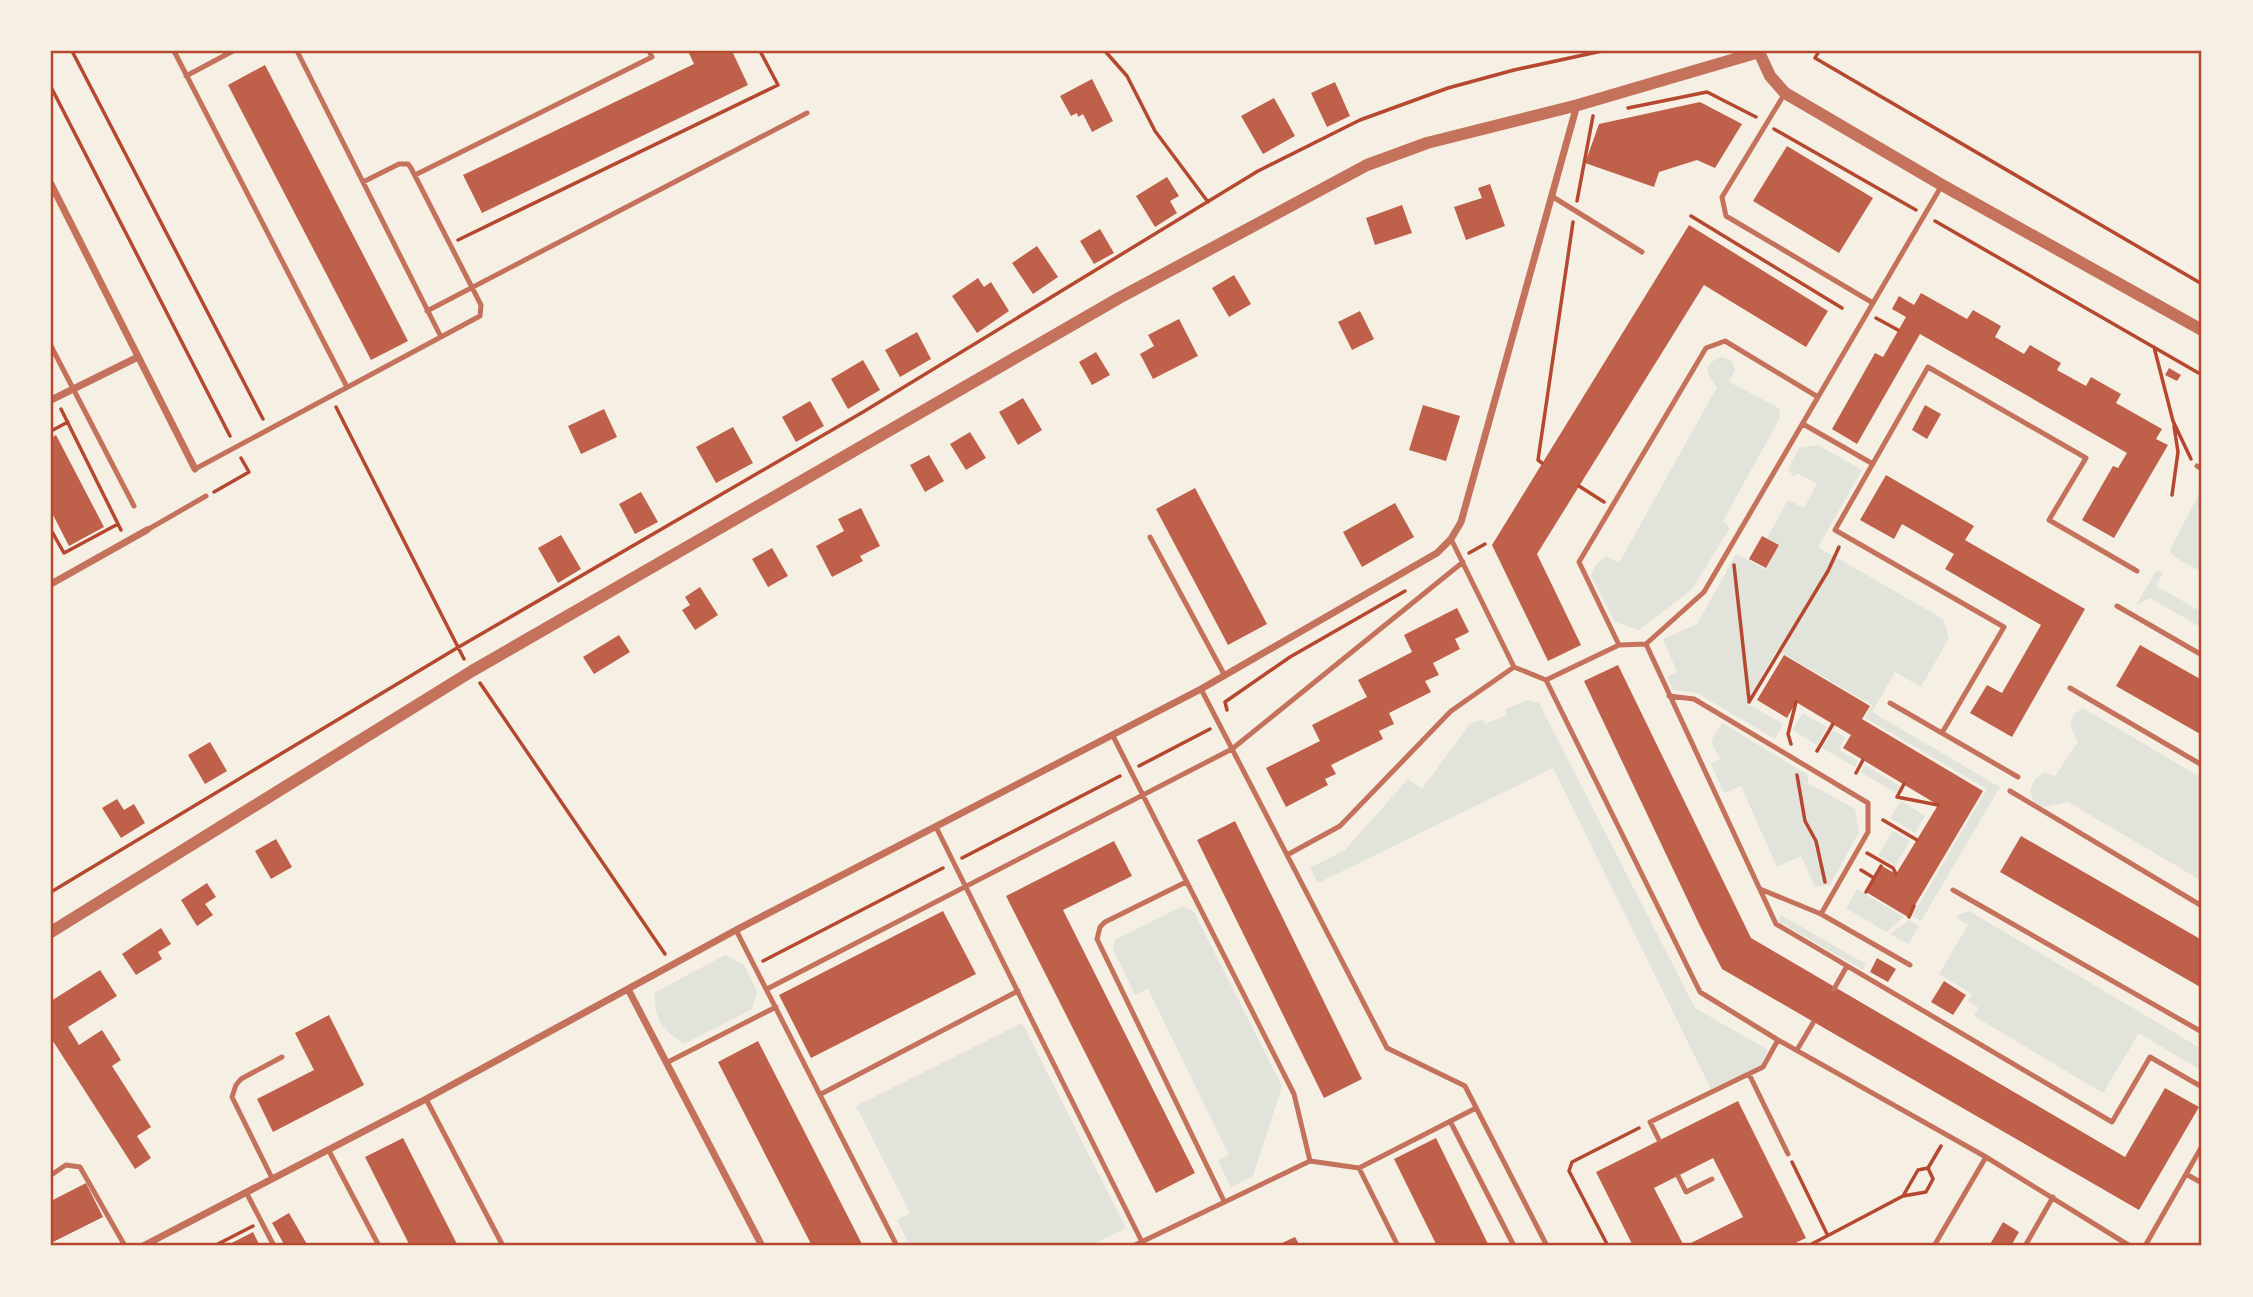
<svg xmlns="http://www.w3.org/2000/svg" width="2253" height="1297" viewBox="0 0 2253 1297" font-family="'Nunito Sans',sans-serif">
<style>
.green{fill:#e2e4dc}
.building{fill:#bf614a}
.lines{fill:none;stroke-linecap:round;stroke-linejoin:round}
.path{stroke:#b5482f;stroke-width:3.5}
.service{stroke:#c5725c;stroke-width:5}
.minor{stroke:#c5725c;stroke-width:7}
.tertiary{stroke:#c5725c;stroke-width:12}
.neatline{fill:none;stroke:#b5482f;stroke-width:2.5}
</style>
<rect width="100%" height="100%" fill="#f6efe4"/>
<path class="green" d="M1722 357 1732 361 1735 370 1729 382 1779 408 1780 418 1723 521 1730 528 1692 589 1639 630 1615 622 1591 576C1594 566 1598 561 1607 556L1619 563 1717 387 1709 377 1707 368 1713 361Z
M1818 445 1862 470 1818 547 1943 619 1949 638 1921 687 1895 672 1872 712 2000 787 1921 921 1912 916 1987 789 1865 718 1872 705 1777 650 1746 703 1783 724 1775 739 1697 693 1673 690 1667 677 1677 672 1663 639 1697 624 1736 554 1766 570 1779 545 1767 538 1788 500 1804 508 1817 484 1797 473 1794 477 1788 470 1799 448Z
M2202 488V572L2173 556 2170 550Z
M2157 570 2163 573 2156 586 2202 612V628L2150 598 2136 605Z
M1527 700 1539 703 1695 1008 1768 1050 1760 1066 1711 1089 1553 768 1318 883 1310 868 1345 850 1408 779 1422 789 1470 724 1483 719 1485 724 1507 715 1505 709Z
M2083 708 2202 778V881L2068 802 2044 807 2034 803 2030 790 2035 779 2044 773 2055 776 2078 742 2070 725 2074 714Z
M1803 713 1827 727 1817 745 1792 730Z
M1722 723 1808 775V783L1855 809 1859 832 1830 885 1815 887 1801 856 1777 867 1741 786 1724 793 1711 764 1720 759 1711 741Z
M1833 730 1845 737 1839 750 1858 761 1855 767 1822 748Z
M1865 765 1900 786 1896 793 1861 772Z
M1901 801 1925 816 1915 833 1890 818Z
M1893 831 1910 841 1895 866 1878 855Z
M1857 889 1904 917 1886 932 1846 908Z
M1183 906 1194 912 1282 1086 1253 1176 1231 1187 1218 1161 1229 1155 1148 989 1135 995 1113 949 1115 940Z
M1969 911 2202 1049V1071L2139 1033 2103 1093 1974 1016 1979 1008 1968 1001 1972 994 1939 974 1968 925 1957 918 1959 914Z
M1781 915 1866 964 1863 970 1778 921Z
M1909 920 1919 926 1908 944 1890 934Z
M725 955 744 965 757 992 752 1009 684 1044C661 1028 656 1022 654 993Z
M1022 1023 1126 1228 1089 1246H910L897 1220 910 1213 856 1106Z"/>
<path class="building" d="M688 51H732L748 85 482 213 463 175 694 64Z
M265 65 408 341 371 360 228 85Z
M1092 79 1113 121 1092 132 1083 114 1078 117 1077 113 1071 116 1060 96Z
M1335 82 1350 116 1327 127 1311 93Z
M1274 98 1295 136 1263 154 1241 116Z
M1700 102 1742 124 1715 168 1697 160 1659 172 1654 187 1585 163 1599 124Z
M1787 146 1873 198 1839 253 1753 201Z
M1167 177 1179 196 1170 201 1177 213 1155 227 1136 196Z
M1490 184 1505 226 1466 240 1454 207 1482 198 1478 188Z
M1402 205 1412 233 1375 245 1366 218Z
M1689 225 1828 311 1806 347 1704 285 1537 554 1581 645 1548 661 1492 545Z
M1100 229 1114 253 1094 264 1080 241Z
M1037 246 1058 277 1033 294 1012 263Z
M1234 275 1251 304 1229 317 1212 288Z
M978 278 984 287 991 282 1009 311 977 333 952 296Z
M1921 293 1967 319 1973 310 2001 326 1995 337 2024 354 2030 345 2061 363 2057 370 2086 386 2091 377 2121 394 2116 403 2162 429 2156 439 2168 445 2114 538 2082 520 2113 466 2118 468 2127 453 1920 334 1857 444 1832 429 1875 353 1883 357 1906 317 1892 309 1899 296 1914 305Z
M1360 311 1374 339 1352 350 1338 322Z
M1179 319 1198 356 1153 379 1140 354 1154 346 1148 335Z
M917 332 931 359 900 377 885 350Z
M1096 352 1110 375 1092 385 1079 362Z
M863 360 880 390 848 409 831 379Z
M2169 368 2181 375 2177 381 2165 375Z
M1023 398 1042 430 1018 445 999 412Z
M810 401 824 426 796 442 782 417Z
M1423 405 1460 416 1446 461 1409 450Z
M1925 405 1941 414 1927 439 1912 430Z
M604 409 617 437 581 454 568 426Z
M733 427 753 463 716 483 696 447Z
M970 432 986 458 966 470 950 444Z
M56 435 104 527 69 546 51 511V438Z
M929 455 944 481 925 492 910 465Z
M1886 475 1974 526 1965 540 2085 609 2012 737 1970 713 1987 685 2002 693 2041 625 1945 569 1954 554 1902 524 1894 539 1860 520Z
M1195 488 1267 624 1228 645 1156 509Z
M641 492 658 522 635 534 619 504Z
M1395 503 1414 537 1362 567 1343 532Z
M861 508 880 546 860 556 863 561 832 577 816 546 844 531 838 519Z
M561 535 581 569 558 583 538 548Z
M1762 536 1779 545 1766 568 1749 559Z
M772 548 788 576 768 587 752 559Z
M700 587 718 615 695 630 682 610 690 605 685 597Z
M1457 608 1469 632 1455 639 1460 649 1433 663 1439 675 1425 681 1431 692 1389 713 1394 724 1379 731 1383 739 1331 765 1336 774 1325 779 1328 785 1286 807 1266 768 1320 741 1312 725 1367 697 1358 680 1412 652 1404 635Z
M619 635 630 652 594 674 583 657Z
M2140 645 2202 680V735L2116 686Z
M1784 655 1870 706 1862 719 1983 791 1908 917 1866 892 1882 866 1896 874 1938 805 1843 748 1851 735 1796 702 1787 718 1757 700Z
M1618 665 1751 938 2125 1157 2165 1088 2199 1107 2139 1210 1722 969 1700 926 1584 681Z
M210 742 227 771 205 784 188 755Z
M117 799 124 810 134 804 145 823 121 838 102 808Z
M1235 821 1362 1079 1324 1098 1197 840Z
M2021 836 2202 940V988L2000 872Z
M276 839 292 867 271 879 255 851Z
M1114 841 1132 876 1063 910 1195 1173 1156 1193 1006 896Z
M207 883 216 897 205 904 213 915 197 926 181 900Z
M943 911 976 974 811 1058 779 995Z
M161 928 171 944 158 952 162 959 136 975 122 954Z
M1877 958 1896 969 1888 982 1870 972Z
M100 970 117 996 68 1027 79 1045 102 1030 121 1060 112 1066 151 1127 137 1136 151 1158 135 1169 51 1038V1001Z
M1944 981 1966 995 1953 1015 1931 1002Z
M329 1015 364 1085 273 1132 257 1099 314 1070 295 1033Z
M758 1041 863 1246H812L718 1062Z
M1738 1101 1806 1238 1789 1246H1685L1743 1217 1713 1158 1654 1188 1684 1246H1633L1596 1172Z
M403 1138 458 1246H410L365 1157Z
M1436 1138 1489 1246H1437L1394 1159Z
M86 1183 103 1217 51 1243V1201Z
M289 1213 308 1246H285L272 1223Z
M2003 1222 2019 1232 2011 1246H1989Z
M253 1232 260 1246H226Z
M1295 1237 1300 1246H1284L1282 1243Z"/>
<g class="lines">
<path class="path" d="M72 51 263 419
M1105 51 1127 76 1155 131 1208 202
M1819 51 1815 58 2202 284
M51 87 230 436
M1628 108 1707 92 1756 117
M1774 129 1916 210
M1577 201 1593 116
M1691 216 1842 308
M1935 221 2202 375
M458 240 778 85 760 51
M1876 318 1898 330
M2154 347 2173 421 2191 459
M336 407 464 659
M61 409 121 530
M51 431 68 422
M1542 463 1538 460 1573 222
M1579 486 1604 502
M214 492 249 472 241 458
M2172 495 2178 452 2174 426
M51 530 64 553 118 524
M1469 553 1485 544
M1734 565 1749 700
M480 683 665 954
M1749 702 1828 571 1839 547
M1227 710 1225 702 1290 657 1405 591
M1791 744 1788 734 1796 702
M1817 751 1833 724
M1139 766 1210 729
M1856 773 1863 760
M1797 775 1805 821 1816 841 1825 882
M1904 784 1897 797 1938 805
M1883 820 1917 840
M1867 853 1893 868 1896 874
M962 858 1120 776
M1861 870 1874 878
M51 892 457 648 863 412 1258 171 1360 120 1448 88 1514 70 1602 51
M1866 892 1881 866
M1909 917 1914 906
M763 961 943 868
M1792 1162 1827 1234
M1903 1196 1926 1192 1933 1179 1928 1168
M214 1246 253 1226
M1608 1246 1569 1171 1572 1162 1639 1128
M1808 1246 1903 1196 1918 1170 1928 1168 1941 1146"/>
<path class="service" d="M174 51 347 387
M297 51 441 337
M186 76 233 51
M1785 93 1722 197 1726 216 1873 303
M415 175 652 57 649 51
M1553 197 1642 252
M427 311 807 113
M51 346 134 506
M1803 424 1873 464
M2197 466 2202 469
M195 469 480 316 481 305 411 168 408 164H399L363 182
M147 530 206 496
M1150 537 1225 676
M1451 539 1514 667 1546 680 1700 992 1778 1040 1986 1157 2130 1246
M2117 606 2202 655
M1646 644 1776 924 2112 1122 2150 1057 2202 1087
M1619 645 1579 562 1706 348 1725 341 1818 397
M1546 680 1619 645 1646 644 1704 592 1942 185
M2070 688 2202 765
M1201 689 1387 1048 1465 1086 1547 1246
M1669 696 1694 699 1868 803V832L1821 914
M1890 703 2018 777
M1942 733 2004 627 1835 530 1928 367 2086 458 2049 520 2137 571
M1113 736 1294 1094 1310 1161
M2010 791 2202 906
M936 827 1142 1242
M1287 855 1340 826 1451 711 1514 667
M1186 882 1105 922 1100 927 1097 939 1224 1201
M1760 889 1821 914 1910 965
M1953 890 2202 1032
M736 930 897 1246
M767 989 1232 749 1463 562
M1834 989 1847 966
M1797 1050 1813 1023
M666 1063 776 1007
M1749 1074 1788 1154
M821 1094 1018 991
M426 1099 503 1246
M1450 1121 1514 1246
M1659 1140 1650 1122 1763 1067 1778 1040
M328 1149 379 1246
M1359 1168 1398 1246
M2186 1174 2202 1183
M51 1175 66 1165 80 1167 125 1246
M1678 1176 1686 1192 1712 1179
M272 1178 232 1097 236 1085 241 1079 282 1057
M246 1192 274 1246
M1133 1246 1310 1161 1359 1168 1476 1108
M1934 1246 1986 1157
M2025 1246 2053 1197
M2145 1246 2202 1146"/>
<path class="minor" d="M51 184 195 469
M51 400 138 357
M51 584 147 530
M628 989 762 1246
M143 1246 426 1099 736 930 1201 689 1437 553 1451 539 1461 522 1577 105"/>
<path class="tertiary" d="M1759 52 1770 76 1785 93 1942 185 2202 330
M51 932 472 671 1119 298 1367 165 1427 143 1578 105 1759 52"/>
</g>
<rect width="2253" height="1297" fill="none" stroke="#f6efe4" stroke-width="105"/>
<rect x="52" y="52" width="2148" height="1192" class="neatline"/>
</svg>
